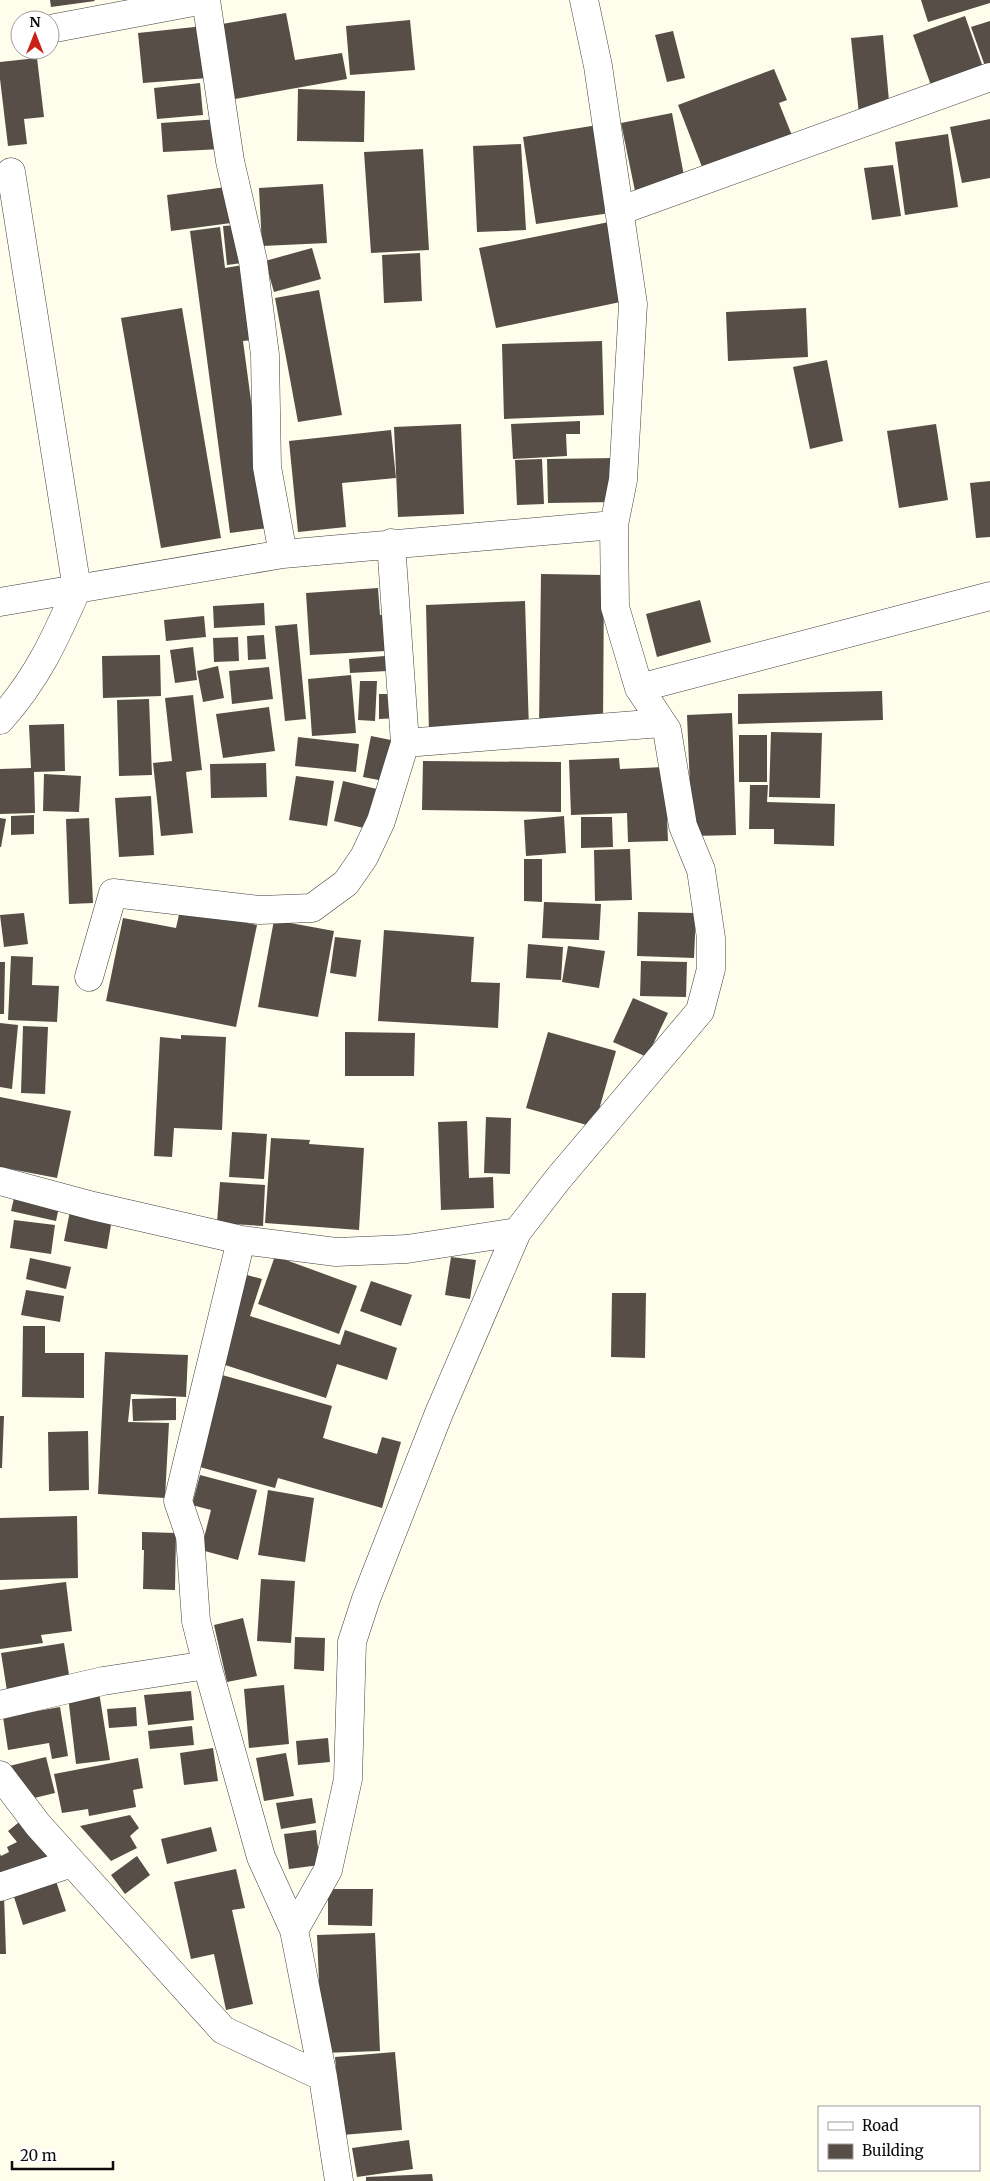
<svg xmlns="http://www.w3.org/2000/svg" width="990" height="2181" viewBox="0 0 990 2181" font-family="Merriweather,serif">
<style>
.building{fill:#564e47}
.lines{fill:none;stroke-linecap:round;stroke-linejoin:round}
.street-casing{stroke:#3f3f3f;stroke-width:29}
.street{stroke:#fff;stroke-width:28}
</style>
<rect width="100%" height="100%" fill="#fffdeb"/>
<path class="building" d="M50 0H94L95 1 51 7Z
M921 0H990V3L928 22Z
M286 13 295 60 342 53 347 79 235 99 222 24Z
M965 16 985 73 933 91 913 35Z
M410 20 415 70 350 75 346 26Z
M990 21V68L986 69 971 27Z
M204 26 208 78 143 83 138 33Z
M673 31 685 78 667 82 655 35Z
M883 35 890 112 859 114 851 38Z
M37 58 44 117 24 119 27 144 8 146 0 79V62Z
M774 69 787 100 779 103 793 138 704 172 678 105Z
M200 83 203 115 157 119 154 88Z
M298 89 365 91 364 142 297 141Z
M672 113 685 181 635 191 621 123Z
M220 119 221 149 163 152 161 123Z
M990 119V178L962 183 950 127Z
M604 124 617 212 536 224 523 137Z
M948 134 958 207 905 215 895 142Z
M521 144 526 230 477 232 473 146Z
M423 149 429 250 371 253 364 152Z
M893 165 901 216 872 220 864 168Z
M323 184 327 243 262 246 259 188Z
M226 187 231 223 171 231 167 195Z
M614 221 630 300 496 328 479 248Z
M238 225 242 263 227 265 223 226Z
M220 227 225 268 249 264 259 339 243 341 268 528 230 533 190 231Z
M312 248 321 279 274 292 265 261Z
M420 253 422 301 384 303 382 255Z
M319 290 342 415 298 422 275 298Z
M182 308 221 538 161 548 121 318Z
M806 308 808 357 728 361 726 312Z
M602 341 604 415 504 419 502 344Z
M827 360 843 441 810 449 793 367Z
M580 421V434H566L567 456 513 459 511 424Z
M461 424 464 514 398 517 394 427Z
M936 424 948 500 899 508 887 431Z
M391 430 396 478 342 483 346 527 298 532 289 441Z
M616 458 617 502 548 503 547 459Z
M542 459 544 504 517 505 515 460Z
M990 481V537L976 538 970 483Z
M541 574 604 575 603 727 539 726Z
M378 588 380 615H384L386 651 310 655 306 593Z
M700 600 711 642 657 657 646 614Z
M525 601 529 730 429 733 426 605Z
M264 603 265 625 214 628 213 606Z
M204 616 206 637 166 641 164 620Z
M297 624 306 719 285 721 275 626Z
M264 635 266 659 248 660 247 636Z
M238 637 239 661 214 662 213 638Z
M193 647 197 680 175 683 170 650Z
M160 655 161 696 103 698 102 656Z
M385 656 387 671 350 673 349 659Z
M218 666 224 698 203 702 197 671Z
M269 667 273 699 232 704 229 671Z
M351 675 356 733 312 736 308 679Z
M360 681H377L375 721 358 720Z
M882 691 883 720 738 724V694Z
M379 694H399L400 718 379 719Z
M193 695 202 770 186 772 193 833 161 836 153 763 172 761 165 698Z
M149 699 152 775 119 776 117 700Z
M269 707 275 751 223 758 216 714Z
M732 713 736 835 692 836 687 715Z
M64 724 65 771 34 772 35 813 0 814V769L31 768 29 725Z
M771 732 822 733 820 798 769 797Z
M739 735H767V782H739Z
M371 736 396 741 389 782 363 777Z
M298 737 359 744 356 772 295 766Z
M619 758 620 769 665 767 668 841 628 842 627 813 571 815 569 760Z
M423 761 561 762V812L422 810Z
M266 763 267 797 211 798 210 764Z
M44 774 81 776 79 812 43 811Z
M296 776 334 781 327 826 289 820Z
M343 781 377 789 368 829 334 821Z
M750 785H768L767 802 835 804 834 846 774 844V829H749Z
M151 796 154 855 119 857 115 798Z
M34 815V834L11 835V816Z
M564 816 566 853 526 856 524 820Z
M581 817H612L613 847 581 848Z
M0 818 6 819 1 847H0Z
M89 818 93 903 69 904 66 819Z
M630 849 632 900 595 901 594 850Z
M524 859H542V902L524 901Z
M544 902 601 904 599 940 542 938Z
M180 910 257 925 236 1027 106 1001 123 918 176 928Z
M638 912 696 913 694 958 637 956Z
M24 913 28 944 4 947 0 915Z
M274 920 334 931 318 1017 258 1007Z
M384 930 474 937 471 982 500 983 498 1028 378 1021Z
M335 937 361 940 356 977 330 973Z
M528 944 563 947 561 980 526 978Z
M568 946 605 951 599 988 562 982Z
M11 956 33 957 32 985 59 986 57 1022 8 1020Z
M641 961 687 962 686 997 640 996Z
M0 962H5L4 1014H0Z
M633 998 668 1013 647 1057 613 1042Z
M0 1023 18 1025 12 1089 0 1087Z
M23 1026 48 1027 45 1094 21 1093Z
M345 1032 415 1033 414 1076H345Z
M548 1032 616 1051 594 1127 526 1108Z
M181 1035 226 1037 222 1130 174 1128 172 1157 154 1156 160 1037 181 1039Z
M0 1097 71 1111 57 1178 0 1167Z
M486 1117 511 1118 510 1174 484 1173Z
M467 1121 469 1178 493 1177 494 1208 441 1210 438 1122Z
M232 1132 267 1134 264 1179 229 1177Z
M271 1138 310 1140 309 1144 364 1148 359 1230 265 1223Z
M220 1182 265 1185 263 1226 217 1223Z
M14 1198 59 1207 56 1221 11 1211Z
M70 1211 112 1219 107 1249 64 1241Z
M14 1220 55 1225 51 1254 10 1248Z
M275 1256 357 1286 339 1334 258 1304Z
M451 1257 476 1260 470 1299 445 1295Z
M30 1258 71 1267 66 1289 26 1279Z
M247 1275 262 1279 250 1316 340 1345 345 1330 397 1348 387 1380 337 1364 326 1398 219 1363Z
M371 1281 412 1295 401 1326 360 1311Z
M26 1290 64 1296 60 1322 21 1315Z
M612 1293H646L645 1358 611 1357Z
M23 1326H45V1353H84V1398L22 1397Z
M105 1352 188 1355 186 1397 131 1394 128 1422 169 1423 165 1498 98 1494Z
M215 1373 332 1406 323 1438 377 1454 382 1437 401 1442 382 1508 278 1478 275 1488 189 1464Z
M176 1398V1420L133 1421 132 1399Z
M0 1416H4L2 1468H0Z
M88 1431 89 1490 49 1491 48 1432Z
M200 1475 257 1490 238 1560 201 1550 211 1510 192 1505Z
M268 1490 314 1498 305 1562 258 1555Z
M77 1516 78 1578 0 1580V1518Z
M142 1532 176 1533 175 1590 143 1589 144 1550H142Z
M261 1579 295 1581 291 1643 257 1641Z
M66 1582 72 1631 41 1635 43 1643 0 1649V1590Z
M243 1618 257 1676 227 1682 214 1625Z
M295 1637 325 1638 324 1671 294 1669Z
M64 1643 70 1681 7 1691 1 1653Z
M284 1685 289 1744 249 1748 244 1689Z
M191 1691 194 1720 148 1725 144 1695Z
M99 1692 110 1760 76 1764 68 1696Z
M60 1707 68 1756 52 1759 49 1743 8 1750 3 1717Z
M136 1707 137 1726 109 1728 107 1709Z
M192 1726 194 1745 150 1749 148 1731Z
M328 1738 330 1762 298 1765 296 1741Z
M213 1748 218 1781 184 1785 180 1753Z
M286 1753 294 1796 264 1801 256 1758Z
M46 1757 55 1793 30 1799 5 1767Z
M138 1758 143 1788 133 1790 136 1807 89 1816 88 1809 62 1813 54 1774Z
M312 1798 316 1823 281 1829 276 1803Z
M130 1815 139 1828 130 1836 137 1848 111 1861 80 1826Z
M23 1819 53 1857 0 1875V1854L1 1856 9 1852 7 1847 17 1842 8 1831Z
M211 1827 217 1851 167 1864 161 1839Z
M316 1830 320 1865 289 1869 284 1834Z
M137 1856 150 1875 125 1894 111 1875Z
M236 1869 245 1908 232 1910 253 2004 226 2010 214 1954 191 1959 174 1882Z
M55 1878 66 1911 23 1925 12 1891Z
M328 1889H373L372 1926 328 1925Z
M0 1895H4L6 1954H0Z
M375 1933 380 2051 322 2053 317 1935Z
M395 2052 402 2130 342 2135 335 2057Z
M409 2140 413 2169 357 2177 352 2148Z
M432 2174 433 2181H366V2177Z"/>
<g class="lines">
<g class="street-casing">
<path id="street" d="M206 0 230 161 253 261 265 355 267 467 283 554
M584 0 598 66 633 304 623 480 614 525
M55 28 204 0
M619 211 990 77
M391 543 405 743
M0 602 283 554 614 525 615 607 639 688
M0 720C37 679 55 639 77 589L11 172
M89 977 113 893 260 910 312 908 346 883 364 857 381 821 405 743 662 723
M0 1181 93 1206 241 1240 336 1252 407 1249 517 1232 439 1413 366 1599 352 1642 348 1779 328 1870 294 1930 323 2077 339 2181
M517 1232 558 1179 700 1011 711 969V938L701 870 683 826 667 730 639 688 990 596
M241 1240 178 1501 190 1536 196 1621 207 1665 261 1857 294 1930
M0 1705 103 1681 207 1665
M0 1775 38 1825 223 2030 323 2077
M0 1887 72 1863"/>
</g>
<use href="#street" class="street"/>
</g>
<rect x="818" y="2106" width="162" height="65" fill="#ffffff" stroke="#9e9e9e"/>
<rect x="828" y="2122" width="25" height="8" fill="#ffffff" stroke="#9e9e9e"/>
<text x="862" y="2131" font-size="15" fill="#0c0c0c">Road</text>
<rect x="828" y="2144" width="25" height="15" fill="#564e47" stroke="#9e9e9e"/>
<text x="862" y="2156" font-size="15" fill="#0c0c0c">Building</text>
<g transform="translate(35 35)"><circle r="24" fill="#ffffff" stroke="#9e9e9e"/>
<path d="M0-4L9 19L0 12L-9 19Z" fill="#ca2116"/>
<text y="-8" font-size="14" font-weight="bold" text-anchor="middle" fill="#0c0c0c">N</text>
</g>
<path d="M12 2161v8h101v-8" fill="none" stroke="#0c0c0c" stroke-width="2.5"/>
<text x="20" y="2161" font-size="15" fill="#0c0c0c" stroke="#ffffff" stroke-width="4" paint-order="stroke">20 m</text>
</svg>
